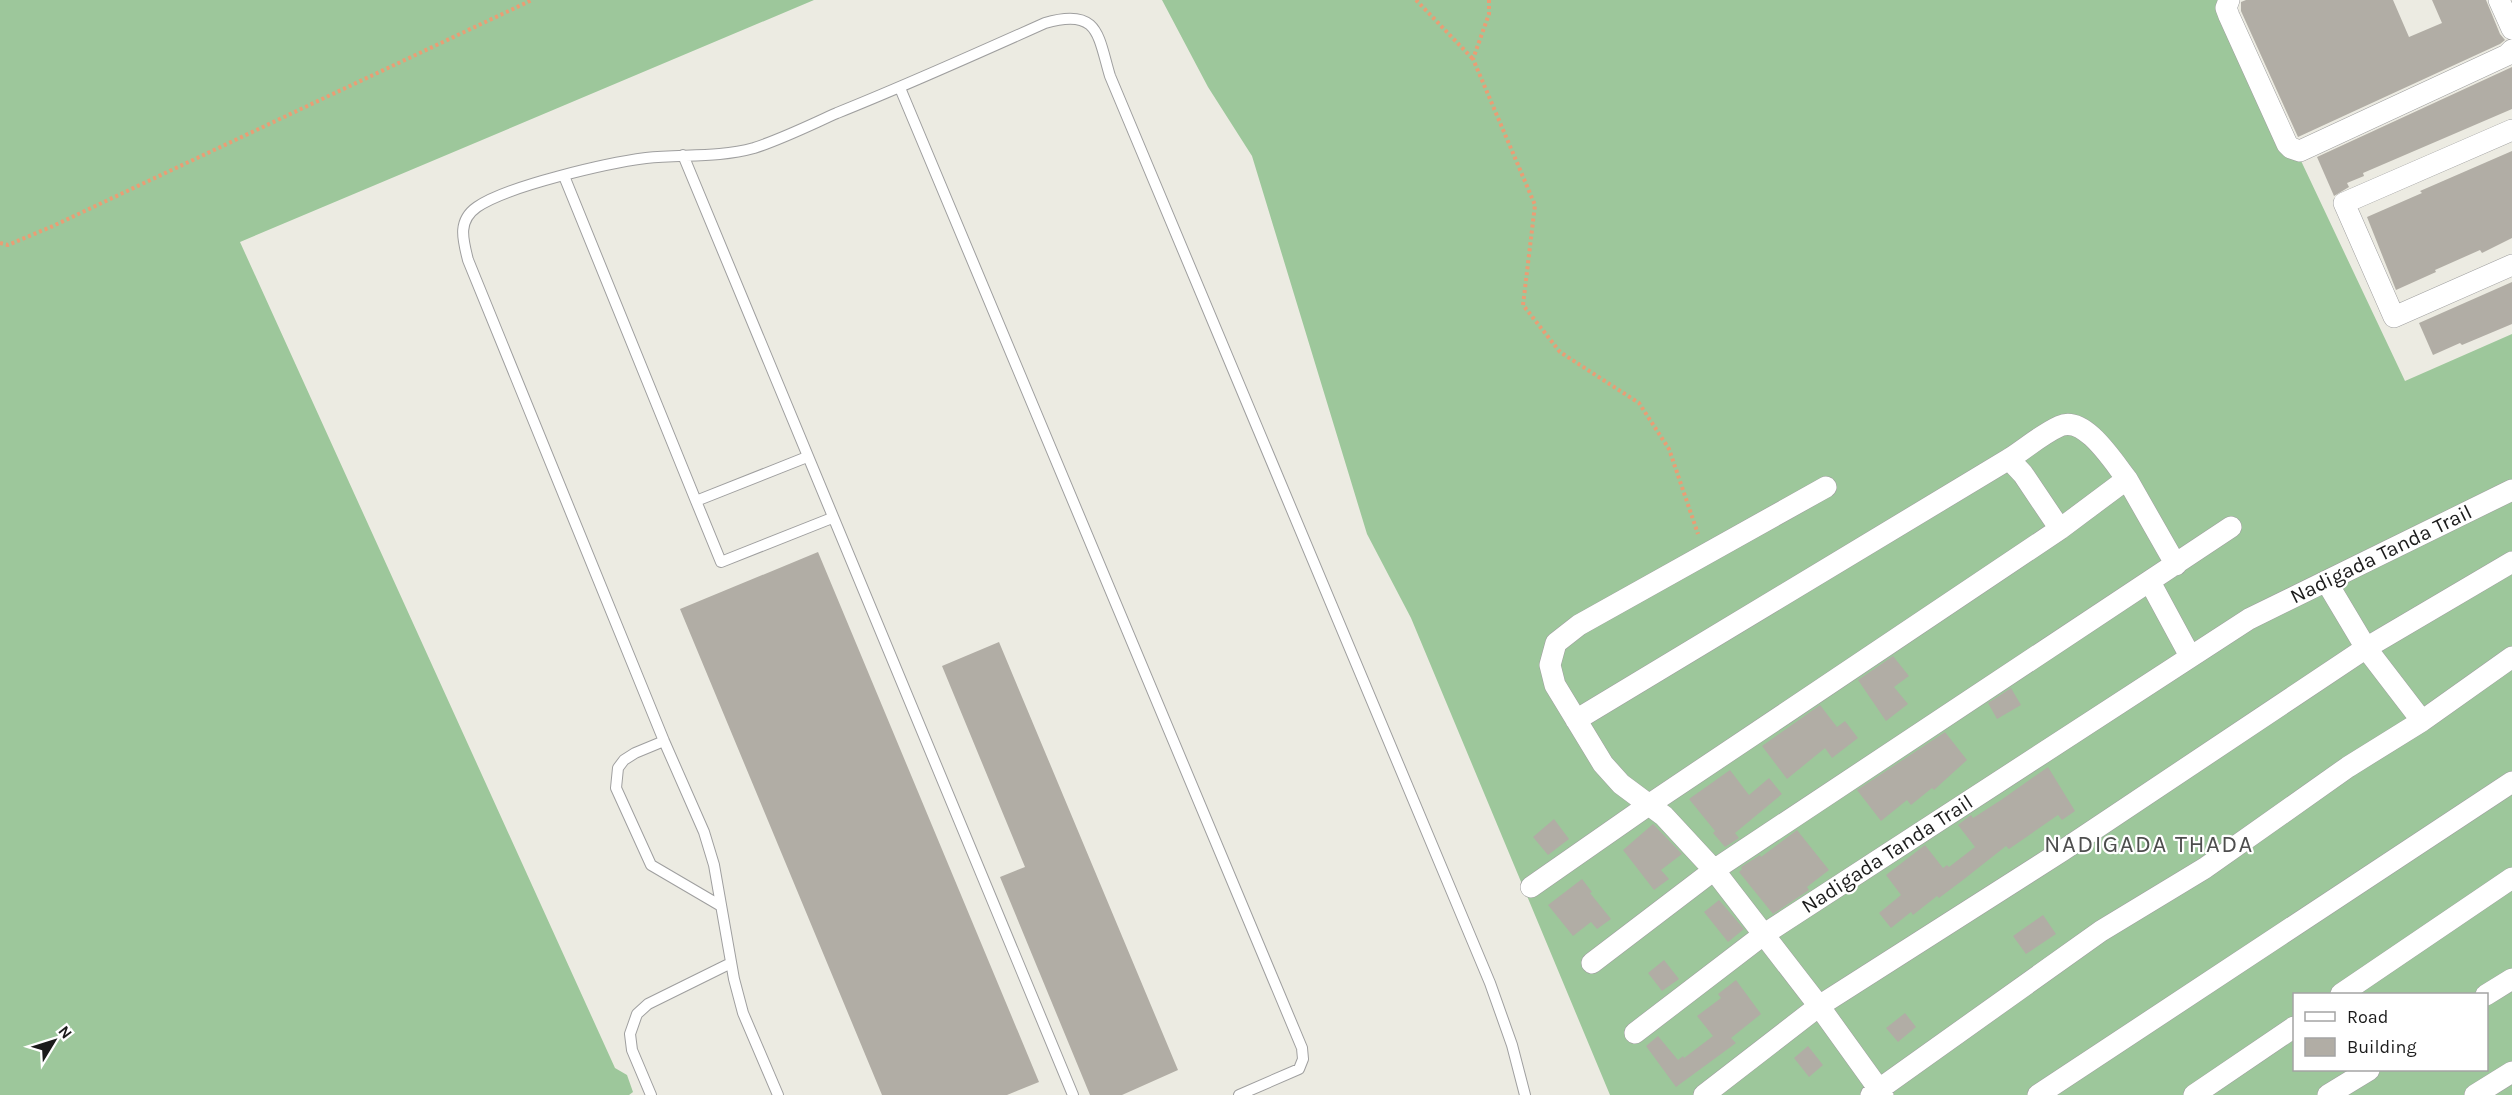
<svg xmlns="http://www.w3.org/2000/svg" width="2512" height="1095" viewBox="0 0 2512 1095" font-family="Karla,sans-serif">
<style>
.forest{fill:#9dc79b;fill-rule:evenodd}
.building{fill:#b1ada5}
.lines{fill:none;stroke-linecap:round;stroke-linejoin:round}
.service-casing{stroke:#9f9f9f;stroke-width:12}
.minor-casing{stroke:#9f9f9f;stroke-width:22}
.path{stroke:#ea9e75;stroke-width:4;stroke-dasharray:3 3;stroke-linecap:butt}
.service{stroke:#fff;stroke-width:10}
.minor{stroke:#fff;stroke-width:21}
.labels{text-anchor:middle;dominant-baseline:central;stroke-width:4.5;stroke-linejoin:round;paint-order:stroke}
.street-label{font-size:21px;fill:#1b1b1b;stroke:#fff}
.quarter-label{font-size:24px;letter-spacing:1.5px;fill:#4e4e4e;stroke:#fff}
</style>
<rect width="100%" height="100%" fill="#ecebe2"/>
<path class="forest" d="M0 0H814L240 242 615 1068 627 1075 633 1092 629 1095H0Z
M1162 0H2225L2405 381 2512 334V1095H1610L1411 618 1367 534 1252 156 1208 87ZM2294 994H2486V1070H2294Z"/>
<path class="building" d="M2246 0H2393L2409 37 2442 23 2432 0H2486L2500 34 2505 40 2500 44 2298 137 2241 11V2Z
M2512 67V109L2363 173 2364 176 2347 183 2349 187 2334 196 2317 157Z
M2512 151V238L2482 253 2480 250 2435 270 2436 272 2396 290 2367 217 2422 193 2420 191Z
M2512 282V324L2462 345 2460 343 2433 355 2419 323Z
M818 552 1039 1082 1007 1095H882L680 609Z
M999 642 1178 1070 1122 1095H1090L1000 877 1025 867 942 666Z
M1893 656 1909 676 1894 687 1908 704 1886 721 1858 680Z
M2011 688 2021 705 1997 719 1988 703Z
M1820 705 1837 727 1845 721 1858 738 1832 758 1825 748 1787 779 1762 746Z
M1945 732 1967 760 1934 790 1932 788 1911 805 1907 800 1881 821 1857 790Z
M2048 767 2075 811 2062 820 2058 815 2009 849 2006 846 1963 880 1939 898 1937 896 1913 915 1911 912 1891 928 1879 913 1901 895 1886 875 1925 845 1943 868 1947 865 1949 867 1975 847 1958 825 1971 815 1973 818 2001 800Z
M1730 770 1749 795 1769 778 1782 794 1735 833 1739 838 1725 847 1713 833 1715 831 1689 799Z
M1554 819 1569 839 1548 855 1533 837Z
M1653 824 1682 854 1661 870 1669 879 1654 890 1623 850Z
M1797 830 1829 870 1807 887 1809 890 1773 914 1739 872 1742 869 1741 867 1760 855 1761 857Z
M1582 879 1592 892 1590 893 1611 919 1597 929 1591 922 1573 936 1548 905Z
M1719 900 1744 929 1728 942 1704 912Z
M2043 915 2056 934 2026 954 2013 936Z
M1664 960 1679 979 1662 991 1648 973Z
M1736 980 1761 1014 1731 1038 1736 1043 1676 1087 1646 1046 1658 1036 1678 1060 1683 1056 1684 1058 1713 1036 1697 1016 1721 998 1718 994Z
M1905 1013 1916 1027 1898 1042 1886 1028Z
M1808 1046 1823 1065 1809 1077 1794 1058Z"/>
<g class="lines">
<g class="service-casing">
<path id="service" d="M900 88 1302 1048 1303 1059 1299 1069 1239 1095
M683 155 1073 1095
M564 176 696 501 807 457
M696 501 721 562 832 518
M664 741 635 753 624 760 618 768 616 788 651 865 721 906
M651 1095 632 1050 630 1034 637 1014 648 1004 731 963
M778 1095 743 1013 734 979 714 865 704 832 664 741 468 260C463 240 457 221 477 207 507 186 607 163 646 158 682 154 718 158 754 148 782 139 810 125 837 113 907 85 976 54 1045 23 1099 7 1098 36 1110 76L1490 983 1512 1045 1525 1095"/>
</g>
<g class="minor-casing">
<path id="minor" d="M2229 0 2226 8 2229 16 2287 144 2291 148 2300 151 2507 55 2512 50
M2499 0 2512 29
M2512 130 2344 203 2394 317 2512 265
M2009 459C2025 449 2042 434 2060 426 2085 415 2114 463 2127 479
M1826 487 1579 625 1556 643 1550 665 1555 685 1603 764 1621 784 1664 816 1714 870 1819 1006 1883 1095
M2150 582 2190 656
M1576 720 2009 459 2023 474 2060 529
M2422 721 2512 657
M1531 887 1650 804 2060 529 2127 479 2176 565
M1592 963 1714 870 2231 527
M2341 994 2512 878
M2486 995 2512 979
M1635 1033 1763 935 2249 619 2512 490
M1704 1095 1819 1006 2062 851 2366 648 2512 562
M1871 1095 2101 931 2205 868 2348 767 2422 721 2366 648 2326 581
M2038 1095 2512 782
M2194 1095 2294 1027
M2328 1095 2369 1070
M2475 1095 2512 1072"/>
</g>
<path class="path" d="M1416 0 1473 59
M1489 0V14L1473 59 1535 205 1523 305 1560 352 1639 403 1669 449 1698 534
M0 243 8 245 53 226 532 0"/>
<use href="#service" class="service"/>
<use href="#minor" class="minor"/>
</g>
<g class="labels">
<g class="street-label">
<text transform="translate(2381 554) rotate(-26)">Nadigada Tanda Trail</text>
<text transform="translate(1887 854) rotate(-33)">Nadigada Tanda Trail</text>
</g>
<g class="quarter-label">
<text x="2149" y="844">NADIGADA THADA</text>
</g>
</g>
<rect x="2293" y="993" width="195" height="78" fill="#ffffff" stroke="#a4a4a4" stroke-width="1.5"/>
<rect x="2305" y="1012" width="30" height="9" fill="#ffffff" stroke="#a4a4a4" stroke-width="1.5"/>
<text x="2347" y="1023" font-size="18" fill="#1b1b1b">Road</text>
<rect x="2305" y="1038" width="30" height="18" fill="#b1ada5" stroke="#a4a4a4" stroke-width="1.5"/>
<text x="2347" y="1053" font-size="18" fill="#1b1b1b">Building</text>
<g transform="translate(54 1041) rotate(52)" stroke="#ffffff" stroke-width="4.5" paint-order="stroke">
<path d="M0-4.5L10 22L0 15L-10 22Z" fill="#1b1b1b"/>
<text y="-9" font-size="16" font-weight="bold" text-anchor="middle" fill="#1b1b1b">N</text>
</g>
</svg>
